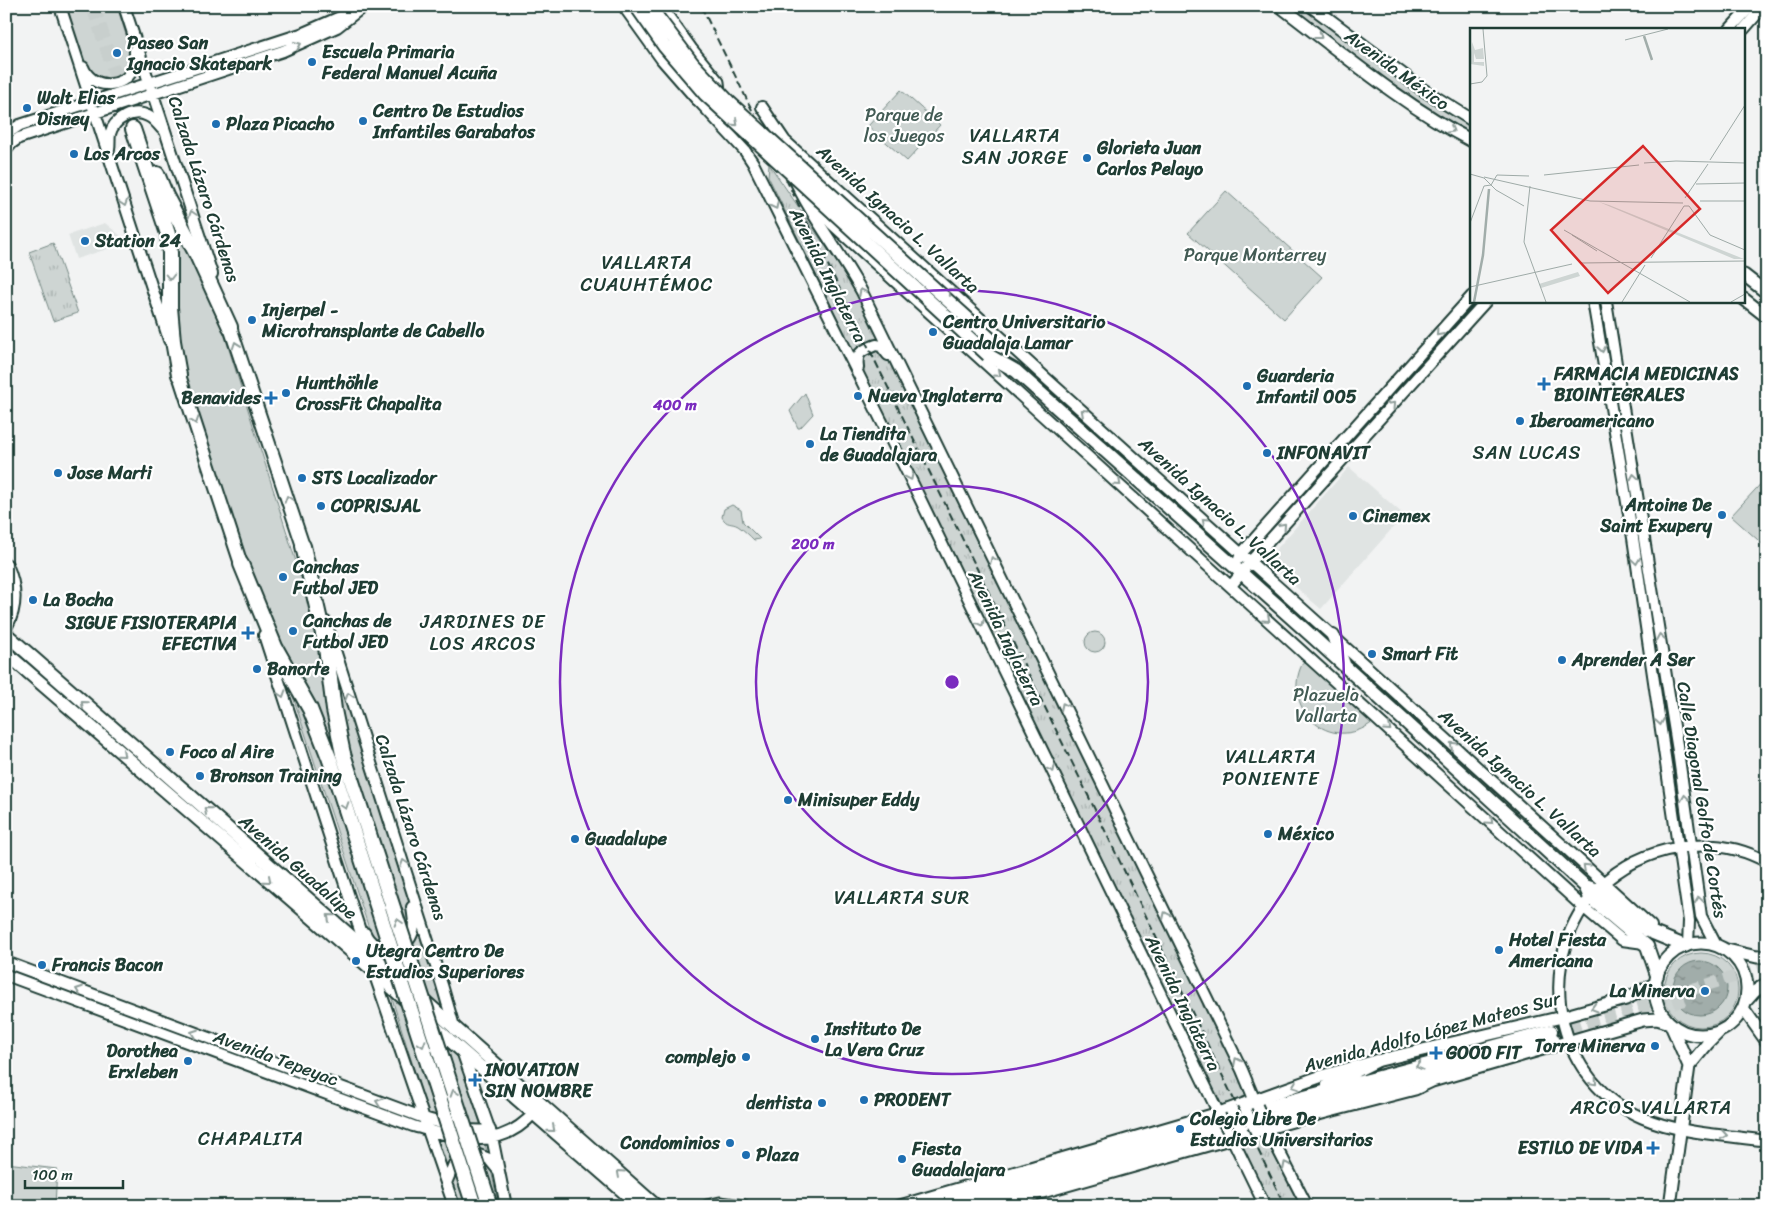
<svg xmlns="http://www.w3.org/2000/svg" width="1773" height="1212" viewBox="0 0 1773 1212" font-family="Sriracha,sans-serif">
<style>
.built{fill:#e0e4e3}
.grass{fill:url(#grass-tufts);stroke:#768984}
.green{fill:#ced5d3;stroke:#768984}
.water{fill:url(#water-ripples);stroke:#6d807b}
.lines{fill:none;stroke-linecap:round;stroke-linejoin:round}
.primary-tunnel{stroke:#c8cfcd;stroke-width:12;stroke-dasharray:12 6;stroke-linecap:butt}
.motorway-tunnel{stroke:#c8cfcd;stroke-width:14;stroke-dasharray:14 7;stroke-linecap:butt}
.tertiary-casing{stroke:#1f3d34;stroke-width:14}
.secondary-casing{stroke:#1f3d34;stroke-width:15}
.primary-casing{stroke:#1f3d34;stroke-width:16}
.trunk-casing{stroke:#1f3d34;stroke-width:16}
.motorway-casing{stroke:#1f3d34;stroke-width:18}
.tertiary{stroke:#fff;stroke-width:10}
.secondary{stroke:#fff;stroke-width:11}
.primary{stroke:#fff;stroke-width:12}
.trunk{stroke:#fff;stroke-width:12}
.motorway{stroke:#fff;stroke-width:14}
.rail{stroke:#1f3d34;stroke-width:2;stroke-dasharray:8 4;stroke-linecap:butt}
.tertiary-bridge-casing{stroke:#1f3d34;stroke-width:14;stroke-linecap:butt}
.primary-bridge-casing{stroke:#1f3d34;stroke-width:16;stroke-linecap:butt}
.motorway-bridge-casing{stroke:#1f3d34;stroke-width:18;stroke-linecap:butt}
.tertiary-bridge{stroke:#fff;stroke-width:10}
.primary-bridge{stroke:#fff;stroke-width:12}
.motorway-bridge{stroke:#fff;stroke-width:14}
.oneway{stroke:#8f9e9a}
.ring{fill:none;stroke:#7b2cbf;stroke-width:2.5}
.poi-dot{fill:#1f6fb2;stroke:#fff;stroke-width:2}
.labels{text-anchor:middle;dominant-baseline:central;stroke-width:4.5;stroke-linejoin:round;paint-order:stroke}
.poi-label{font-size:18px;font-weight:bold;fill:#1f3d34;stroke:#fff;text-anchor:start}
.street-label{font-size:18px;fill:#1f3d34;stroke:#fff}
.park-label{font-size:18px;fill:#425b54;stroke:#fff}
.neighbourhood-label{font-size:19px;letter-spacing:1px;fill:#1f3d34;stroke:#fff}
.inset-river{fill:none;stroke:#a1adaa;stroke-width:2.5}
.inset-road{fill:none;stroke:#9eaaa7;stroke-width:1}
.view{fill:#d62828;fill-opacity:0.15;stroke:#d62828;stroke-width:2.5}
.inset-edge{fill:none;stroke:#1f3d34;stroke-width:2.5}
.centre{fill:#7b2cbf;stroke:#fff;stroke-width:2.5}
.ring-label{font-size:15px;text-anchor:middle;font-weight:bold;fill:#7b2cbf;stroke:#fff;stroke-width:4.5;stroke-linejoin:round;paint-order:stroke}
</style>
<defs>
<pattern id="grass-tufts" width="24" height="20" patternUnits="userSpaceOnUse" patternTransform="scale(1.25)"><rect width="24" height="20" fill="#ced5d3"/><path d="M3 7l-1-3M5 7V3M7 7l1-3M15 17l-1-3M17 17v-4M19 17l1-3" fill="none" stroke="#b0b8b6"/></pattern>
<pattern id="water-ripples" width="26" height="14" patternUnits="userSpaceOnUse" patternTransform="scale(1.25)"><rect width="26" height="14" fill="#a1adaa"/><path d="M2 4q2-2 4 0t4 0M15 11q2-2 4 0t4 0" fill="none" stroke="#838e8b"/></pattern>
</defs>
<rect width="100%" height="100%" fill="#f2f3f3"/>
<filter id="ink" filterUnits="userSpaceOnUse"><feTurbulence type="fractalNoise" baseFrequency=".02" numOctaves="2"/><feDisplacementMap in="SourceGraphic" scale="10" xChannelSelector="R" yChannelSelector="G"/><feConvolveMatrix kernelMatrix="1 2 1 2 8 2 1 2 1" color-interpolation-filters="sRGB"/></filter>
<g filter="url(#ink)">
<path class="built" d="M105 223 121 236 123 244 76 259 68 235Z
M1349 467 1404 515 1321 609 1266 561Z"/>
<path class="grass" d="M769 164 859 295 1303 1206H1270L768 176Z
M53 243 78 313 53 321 29 252Z"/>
<path class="green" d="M66 6H117L132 54 133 63 122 77 103 82 85 66Z
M1284 6H1298L1472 121V136L1432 114Z
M901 90 940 125 907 161 868 126Z
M1226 191 1322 277 1284 319 1188 233Z
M184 239 221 324 304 587 323 664 334 666 481 1126 499 1206H457L394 1005 265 611 249 569 185 372 178 339V241Z
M805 393 813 414 800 428H798L790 411Z
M1767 477V548L1731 516Z
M732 505 741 510 743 522 760 539 754 540C749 535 744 530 738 526 731 522 727 526 722 517L724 509Z
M1085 642a10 10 0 1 1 20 0a10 10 0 1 1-20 0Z
M1305 659 1374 721C1331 757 1276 706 1305 659Z
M1664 990a37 37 0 1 1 74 0a37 37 0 1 1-74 0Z
M6 1163 57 1169 55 1206H6Z"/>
<path class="water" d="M1673 988a27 27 0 1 1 54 0a27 27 0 1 1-54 0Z"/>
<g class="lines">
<path class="primary-tunnel" d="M1551 1031 1767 967
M1553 1039 1600 1027 1690 998"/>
<path class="motorway-tunnel" d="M93 6 133 129"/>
<g class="tertiary-casing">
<path id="tertiary" d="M60 6 169 340
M124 6 212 274
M1730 29 1751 6
M1744 29 1764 6
M83 67C91 89 123 90 133 69 135 63 135 56 135 49
M697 99 745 151 753 163 908 474 1220 1116
M762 107 785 141 1049 381 1386 684 1651 926
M6 134 20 125 301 34 340 17 350 15
M6 150 12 143 19 138 283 51 337 27 364 6
M109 150C110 145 109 139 110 134 114 119 133 108 148 116 153 118 158 124 162 129
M793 176C811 217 841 253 862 292L1242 1070 1257 1106
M816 197 823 213 832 224 1583 907 1622 940 1644 943
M1593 301 1633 538 1689 921 1688 945
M1606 301 1678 751 1701 916 1716 945
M858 368C856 351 862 351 876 345L881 346 888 355
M1239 559 1241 554 1472 296
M1231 586 1250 562 1486 301
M326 622 442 985 455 1030
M264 635 367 952
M1599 887C1643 845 1713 832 1767 862
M1587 902C1534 974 1559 1083 1643 1118 1682 1134 1726 1135 1767 1141
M365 933C373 953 404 955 412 934 416 926 413 916 412 907
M6 962 424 1118C446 1124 467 1133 490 1130
M373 970 454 1206
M6 975 413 1126C458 1138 498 1153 534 1113
M462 1051 492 1137 506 1206
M1265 1124 1307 1206
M1230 1134 1265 1206
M446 1183 454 1164 469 1155H479L489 1159 498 1170"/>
</g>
<g class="secondary-casing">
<path id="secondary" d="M624 6 662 59 697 99 705 102 710 101 717 96 719 91 718 82 691 49 660 6
M1280 6C1342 53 1403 105 1472 141
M1311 6 1422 89 1472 120
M1744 275 1767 293
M1744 299 1767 317
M1655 989a46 46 0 1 1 92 0a46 46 0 1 1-92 0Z
M1727 950 1757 957 1767 956
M1746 1001 1754 992 1767 983
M1743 1008 1767 1042
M1689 1066 1708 1043 1719 1032
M707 1206 720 1203 744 1206
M900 1206 1219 1113 1322 1076 1376 1061 1562 1017 1626 999 1656 983
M993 1206 1303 1118 1415 1089 1432 1081 1643 1020 1657 1019 1670 1023 1689 1066 1670 1206"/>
</g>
<g class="primary-casing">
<path id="primary" d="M988 355 1016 371 1314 638 1585 886 1590 898 1647 946 1657 975
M6 565C15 585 17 606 6 626
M6 634 403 982
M1333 636 1344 664
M6 653 374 971 446 1037 640 1206
M1585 886 1597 890 1648 931 1685 946
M420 997 656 1206
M1328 1085 1376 1061
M925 1206 1271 1106 1551 1031
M960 1206 1553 1039"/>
</g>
<g class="trunk-casing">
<path id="trunk" d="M230 327 303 546
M179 375 241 564"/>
</g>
<g class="motorway-casing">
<path id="motorway" d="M133 129 168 234 170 253V307L173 341 179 375
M157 174 166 196 197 255 230 327
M303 546 326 647 334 710 343 754
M241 564 275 647 310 709 330 760"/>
</g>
<use href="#tertiary" class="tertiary"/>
<use href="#secondary" class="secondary"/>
<use href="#primary" class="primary"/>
<use href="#trunk" class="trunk"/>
<use href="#motorway" class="motorway"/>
<path class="rail" d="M701 6 1086 791 1285 1206"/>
<g class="tertiary-bridge-casing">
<path id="tertiary-bridge" d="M1257 1106 1265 1124
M1220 1116 1230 1134"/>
</g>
<g class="primary-bridge-casing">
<path id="primary-bridge" d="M636 6 664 46 705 94 988 355
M649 6 693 64 729 102 997 345"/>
</g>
<g class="motorway-bridge-casing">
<path id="motorway-bridge" d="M343 754 490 1206
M330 760 474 1206"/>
</g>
<use href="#tertiary-bridge" class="tertiary-bridge"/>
<use href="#primary-bridge" class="primary-bridge"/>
<use href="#motorway-bridge" class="motorway-bridge"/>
</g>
<defs><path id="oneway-chevron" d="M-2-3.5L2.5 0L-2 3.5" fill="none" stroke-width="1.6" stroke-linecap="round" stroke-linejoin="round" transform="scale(1.25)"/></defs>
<g class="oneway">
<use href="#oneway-chevron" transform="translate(1319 36) rotate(37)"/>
<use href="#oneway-chevron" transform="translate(298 45) rotate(-22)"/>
<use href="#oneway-chevron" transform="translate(735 123) rotate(43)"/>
<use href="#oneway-chevron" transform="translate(1451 130) rotate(31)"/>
<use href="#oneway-chevron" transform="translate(124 203) rotate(72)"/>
<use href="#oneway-chevron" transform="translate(775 206) rotate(63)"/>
<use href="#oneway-chevron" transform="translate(192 214) rotate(-108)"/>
<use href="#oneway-chevron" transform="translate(170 277) rotate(90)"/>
<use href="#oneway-chevron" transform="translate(951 291) rotate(-138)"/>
<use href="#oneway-chevron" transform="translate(862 292) rotate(-117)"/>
<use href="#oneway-chevron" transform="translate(1439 333) rotate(132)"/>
<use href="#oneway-chevron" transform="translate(236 345) rotate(-109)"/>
<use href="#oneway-chevron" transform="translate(1602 349) rotate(81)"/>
<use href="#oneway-chevron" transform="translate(998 374) rotate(42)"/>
<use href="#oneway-chevron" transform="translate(1392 405) rotate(-47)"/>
<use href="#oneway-chevron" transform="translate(1084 412) rotate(-138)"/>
<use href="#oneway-chevron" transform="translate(195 421) rotate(71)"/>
<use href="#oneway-chevron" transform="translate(910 477) rotate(64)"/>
<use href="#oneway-chevron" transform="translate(1634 477) rotate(-100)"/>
<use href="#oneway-chevron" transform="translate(1118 483) rotate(42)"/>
<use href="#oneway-chevron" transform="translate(288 499) rotate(-108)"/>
<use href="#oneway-chevron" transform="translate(1205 521) rotate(-138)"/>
<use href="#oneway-chevron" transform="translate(1283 526) rotate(-48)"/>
<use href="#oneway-chevron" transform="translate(993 560) rotate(-116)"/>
<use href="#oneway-chevron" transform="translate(1636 561) rotate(82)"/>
<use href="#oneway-chevron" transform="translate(1267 619) rotate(42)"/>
<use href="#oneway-chevron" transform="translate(981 623) rotate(64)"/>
<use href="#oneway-chevron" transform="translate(1660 637) rotate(-99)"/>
<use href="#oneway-chevron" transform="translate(282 694) rotate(72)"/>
<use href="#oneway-chevron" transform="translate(349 696) rotate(-107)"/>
<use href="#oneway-chevron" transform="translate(84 704) rotate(-139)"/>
<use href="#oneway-chevron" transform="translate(1064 706) rotate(-116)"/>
<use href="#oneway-chevron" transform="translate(1660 722) rotate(81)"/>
<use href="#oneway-chevron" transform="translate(1388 728) rotate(42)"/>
<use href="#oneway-chevron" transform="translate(1453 745) rotate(-137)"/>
<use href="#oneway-chevron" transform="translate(122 754) rotate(41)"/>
<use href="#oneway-chevron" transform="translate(1052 769) rotate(64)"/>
<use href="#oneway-chevron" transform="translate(1685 798) rotate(-98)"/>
<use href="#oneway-chevron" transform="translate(345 806) rotate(72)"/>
<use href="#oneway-chevron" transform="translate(207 810) rotate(-139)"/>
<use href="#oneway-chevron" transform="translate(1490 821) rotate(42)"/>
<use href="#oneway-chevron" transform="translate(404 863) rotate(-108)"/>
<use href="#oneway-chevron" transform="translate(1586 867) rotate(-137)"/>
<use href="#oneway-chevron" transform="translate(268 880) rotate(41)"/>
<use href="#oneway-chevron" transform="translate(1699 900) rotate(-98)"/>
<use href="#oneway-chevron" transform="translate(1166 915) rotate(-116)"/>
<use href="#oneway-chevron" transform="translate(330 917) rotate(-139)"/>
<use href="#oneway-chevron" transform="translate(398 922) rotate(-108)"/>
<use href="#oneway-chevron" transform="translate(79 990) rotate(-160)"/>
<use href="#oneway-chevron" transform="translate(1594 1008) rotate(164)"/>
<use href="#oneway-chevron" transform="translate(194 1033) rotate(-160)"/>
<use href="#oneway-chevron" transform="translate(422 1044) rotate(72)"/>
<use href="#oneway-chevron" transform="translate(1237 1061) rotate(-117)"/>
<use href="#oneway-chevron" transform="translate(1419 1066) rotate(165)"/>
<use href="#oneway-chevron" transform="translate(1594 1082) rotate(49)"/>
<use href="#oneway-chevron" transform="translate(1295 1086) rotate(159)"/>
<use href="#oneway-chevron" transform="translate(454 1093) rotate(-108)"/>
<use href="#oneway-chevron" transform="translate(379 1102) rotate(-160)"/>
<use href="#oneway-chevron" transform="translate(552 1129) rotate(41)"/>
<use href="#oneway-chevron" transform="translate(1724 1135) rotate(8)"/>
<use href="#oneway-chevron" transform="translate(1286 1165) rotate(-117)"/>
<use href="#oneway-chevron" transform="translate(620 1173) rotate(-138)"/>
</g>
</g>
<g class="ring">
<circle cx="952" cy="682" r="196"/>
<circle cx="952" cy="682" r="392"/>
</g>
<g class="poi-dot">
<circle cx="117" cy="53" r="5"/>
<circle cx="312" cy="62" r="5"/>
<circle cx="27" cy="108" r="5"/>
<circle cx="363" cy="121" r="5"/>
<circle cx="216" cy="124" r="5"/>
<circle cx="74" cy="154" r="5"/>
<circle cx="1087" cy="158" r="5"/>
<circle cx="85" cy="241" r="5"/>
<circle cx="252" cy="320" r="5"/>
<circle cx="933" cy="332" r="5"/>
<path d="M1541.5 376.5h5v5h5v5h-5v5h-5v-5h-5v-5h5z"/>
<circle cx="1247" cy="386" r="5"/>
<circle cx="286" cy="393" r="5"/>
<circle cx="858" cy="396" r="5"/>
<path d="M268.5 390.5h5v5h5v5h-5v5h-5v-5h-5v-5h5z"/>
<circle cx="1520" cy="421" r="5"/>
<circle cx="810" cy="444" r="5"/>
<circle cx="1267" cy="453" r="5"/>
<circle cx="58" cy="473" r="5"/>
<circle cx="302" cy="478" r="5"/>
<circle cx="321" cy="506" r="5"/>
<circle cx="1722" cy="515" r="5"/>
<circle cx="1353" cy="516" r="5"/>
<circle cx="283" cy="577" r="5"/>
<circle cx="33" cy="600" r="5"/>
<circle cx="293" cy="631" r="5"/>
<path d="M245.5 625.5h5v5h5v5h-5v5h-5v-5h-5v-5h5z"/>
<circle cx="1372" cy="654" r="5"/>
<circle cx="1562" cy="660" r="5"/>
<circle cx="257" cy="669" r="5"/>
<circle cx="170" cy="752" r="5"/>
<circle cx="200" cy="776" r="5"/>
<circle cx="788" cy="800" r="5"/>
<circle cx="1268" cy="834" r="5"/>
<circle cx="575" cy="839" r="5"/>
<circle cx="1499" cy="950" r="5"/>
<circle cx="356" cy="961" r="5"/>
<circle cx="42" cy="965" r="5"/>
<circle cx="1705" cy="991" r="5"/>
<circle cx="815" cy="1039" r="5"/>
<circle cx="1655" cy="1046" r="5"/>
<path d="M1433.5 1045.5h5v5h5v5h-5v5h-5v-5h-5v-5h5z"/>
<circle cx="746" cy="1057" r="5"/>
<circle cx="188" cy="1061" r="5"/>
<path d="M472.5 1072.5h5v5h5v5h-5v5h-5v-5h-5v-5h5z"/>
<circle cx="864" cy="1100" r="5"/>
<circle cx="822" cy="1103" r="5"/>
<circle cx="1180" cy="1129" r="5"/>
<circle cx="730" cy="1143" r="5"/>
<path d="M1650.5 1140.5h5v5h5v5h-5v5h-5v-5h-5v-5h5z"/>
<circle cx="746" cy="1155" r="5"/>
<circle cx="902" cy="1159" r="5"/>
</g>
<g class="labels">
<g class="poi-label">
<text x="127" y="43">Paseo San<tspan x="127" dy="21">Ignacio Skatepark</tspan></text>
<text x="322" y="52">Escuela Primaria<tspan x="322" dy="21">Federal Manuel Acuña</tspan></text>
<text x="37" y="98">Walt Elias<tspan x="37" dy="21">Disney</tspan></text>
<text x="373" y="111">Centro De Estudios<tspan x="373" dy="21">Infantiles Garabatos</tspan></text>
<text x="226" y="124">Plaza Picacho</text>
<text x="1097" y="148">Glorieta Juan<tspan x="1097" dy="21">Carlos Pelayo</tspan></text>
<text x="84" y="154">Los Arcos</text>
<text x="95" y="241">Station 24</text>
<text x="262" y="310">Injerpel -<tspan x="262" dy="21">Microtransplante de Cabello</tspan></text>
<text x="943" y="322">Centro Universitario<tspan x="943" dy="21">Guadalaja Lamar</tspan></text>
<text x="1554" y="374">FARMACIA MEDICINAS<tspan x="1554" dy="21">BIOINTEGRALES</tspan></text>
<text x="1257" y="376">Guarderia<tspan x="1257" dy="21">Infantil 005</tspan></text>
<text x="296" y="383">Hunthöhle<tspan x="296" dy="21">CrossFit Chapalita</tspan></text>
<text x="868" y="396">Nueva Inglaterra</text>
<text x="261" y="398" text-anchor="end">Benavides</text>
<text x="1530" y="421">Iberoamericano</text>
<text x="820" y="434">La Tiendita<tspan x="820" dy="21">de Guadalajara</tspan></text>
<text x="1277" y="453">INFONAVIT</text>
<text x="68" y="473">Jose Marti</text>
<text x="312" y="478">STS Localizador</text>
<text x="1712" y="505" text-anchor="end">Antoine De<tspan x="1712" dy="21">Saint Exupery</tspan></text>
<text x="331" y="506">COPRISJAL</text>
<text x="1363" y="516">Cinemex</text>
<text x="293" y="567">Canchas<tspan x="293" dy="21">Futbol JED</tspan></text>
<text x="43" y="600">La Bocha</text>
<text x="303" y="621">Canchas de<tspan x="303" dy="21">Futbol JED</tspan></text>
<text x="237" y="623" text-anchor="end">SIGUE FISIOTERAPIA<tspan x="237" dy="21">EFECTIVA</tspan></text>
<text x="1382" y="654">Smart Fit</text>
<text x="1572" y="660">Aprender A Ser</text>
<text x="267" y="669">Banorte</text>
<text x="180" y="752">Foco al Aire</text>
<text x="210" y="776">Bronson Training</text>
<text x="798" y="800">Minisuper Eddy</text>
<text x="1278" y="834">México</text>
<text x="585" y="839">Guadalupe</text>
<text x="1509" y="940">Hotel Fiesta<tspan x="1509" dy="21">Americana</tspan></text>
<text x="366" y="951">Utegra Centro De<tspan x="366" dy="21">Estudios Superiores</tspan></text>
<text x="52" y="965">Francis Bacon</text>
<text x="1695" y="991" text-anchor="end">La Minerva</text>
<text x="825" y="1029">Instituto De<tspan x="825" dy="21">La Vera Cruz</tspan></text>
<text x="1645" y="1046" text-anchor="end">Torre Minerva</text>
<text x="178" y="1051" text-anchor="end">Dorothea<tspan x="178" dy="21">Erxleben</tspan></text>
<text x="1446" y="1053">GOOD FIT</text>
<text x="736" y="1057" text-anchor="end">complejo</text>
<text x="485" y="1070">INOVATION<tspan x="485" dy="21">SIN NOMBRE</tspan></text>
<text x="874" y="1100">PRODENT</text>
<text x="812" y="1103" text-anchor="end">dentista</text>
<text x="1190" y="1119">Colegio Libre De<tspan x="1190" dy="21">Estudios Universitarios</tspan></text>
<text x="720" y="1143" text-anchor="end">Condominios</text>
<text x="1643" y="1148" text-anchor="end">ESTILO DE VIDA</text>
<text x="912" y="1149">Fiesta<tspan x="912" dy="21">Guadalajara</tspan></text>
<text x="756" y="1155">Plaza</text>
</g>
<g class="street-label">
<text transform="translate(1397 70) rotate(36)">Avenida México</text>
<text transform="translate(204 189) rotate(72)">Calzada Lázaro Cárdenas</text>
<text transform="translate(898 219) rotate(42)">Avenida Ignacio L. Vallarta</text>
<text transform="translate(828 275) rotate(63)">Avenida Inglaterra</text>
<text transform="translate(1220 511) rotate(42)">Avenida Ignacio L. Vallarta</text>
<text transform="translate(1006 638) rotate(64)">Avenida Inglaterra</text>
<text transform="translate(1520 783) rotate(42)">Avenida Ignacio L. Vallarta</text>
<text transform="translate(1702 800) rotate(81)">Calle Diagonal Golfo de Cortés</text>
<text transform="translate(411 827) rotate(72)">Calzada Lázaro Cárdenas</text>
<text transform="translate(298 867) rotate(41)">Avenida Guadalupe</text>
<text transform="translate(1183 1003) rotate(64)">Avenida Inglaterra</text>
<text transform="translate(1432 1032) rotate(-15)">Avenida Adolfo López Mateos Sur</text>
<text transform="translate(276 1058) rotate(20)">Avenida Tepeyac</text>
</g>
<g class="park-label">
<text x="904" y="115">Parque de<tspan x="904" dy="21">los Juegos</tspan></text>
<text x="1255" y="255">Parque Monterrey</text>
<text x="1326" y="695">Plazuela<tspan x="1326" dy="21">Vallarta</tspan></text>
</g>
<g class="neighbourhood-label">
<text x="1015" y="135">VALLARTA<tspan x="1015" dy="22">SAN JORGE</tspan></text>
<text x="647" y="262">VALLARTA<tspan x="647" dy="22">CUAUHTÉMOC</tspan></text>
<text x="1527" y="452">SAN LUCAS</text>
<text x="483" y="621">JARDINES DE<tspan x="483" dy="22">LOS ARCOS</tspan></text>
<text x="1271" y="756">VALLARTA<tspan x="1271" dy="22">PONIENTE</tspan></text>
<text x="902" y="897">VALLARTA SUR</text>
<text x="1651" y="1107">ARCOS VALLARTA</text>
<text x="251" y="1138">CHAPALITA</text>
</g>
</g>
<g transform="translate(1470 28)">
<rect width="275" height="275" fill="#f2f3f3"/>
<path d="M129 174 139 177 274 231H264Z" fill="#ced5d3"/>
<path d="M2 14 5 22 13 20 14 31H6L4 25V34H14V38L0 36ZM108 244 110 248 71 260 69 256Z" fill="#ced5d3"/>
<path class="inset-river" d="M174 8 182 32M4 274 13 227 19 161"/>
<path class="inset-road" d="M155 12 198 1M0 56 12 54 17 48 13 1M240 132 275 77M174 135 206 133 275 135M0 146 14 150 26 162 54 178M74 147 169 137M14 149 120 173 213 175M226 156 275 155M60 158 54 214 76 274M215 170 238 136M230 173H275M219 178 240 207 275 222M0 195 14 158 21 157 27 147 59 148M94 202 220 274M102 207 127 223M181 230 214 178H219M111 235 275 233M0 259 102 236M152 274 175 237M261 274 275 266"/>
<path class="view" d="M173 118 230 181 138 265 81 202Z"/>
<rect width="275" height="275" class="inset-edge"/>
</g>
<circle cx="952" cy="682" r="8" class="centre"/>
<g class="ring-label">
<text x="675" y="410">400 m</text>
<text x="813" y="549">200 m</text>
</g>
<rect width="1773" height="1212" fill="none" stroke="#fff" stroke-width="25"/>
<rect x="12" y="12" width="1748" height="1187" fill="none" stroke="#1f3d34" stroke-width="2" filter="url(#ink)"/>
<path d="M25 1180v8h98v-8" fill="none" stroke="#1f3d34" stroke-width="2.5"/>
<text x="32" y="1180" font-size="15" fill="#1f3d34" stroke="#ffffff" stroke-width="4" paint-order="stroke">100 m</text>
</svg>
